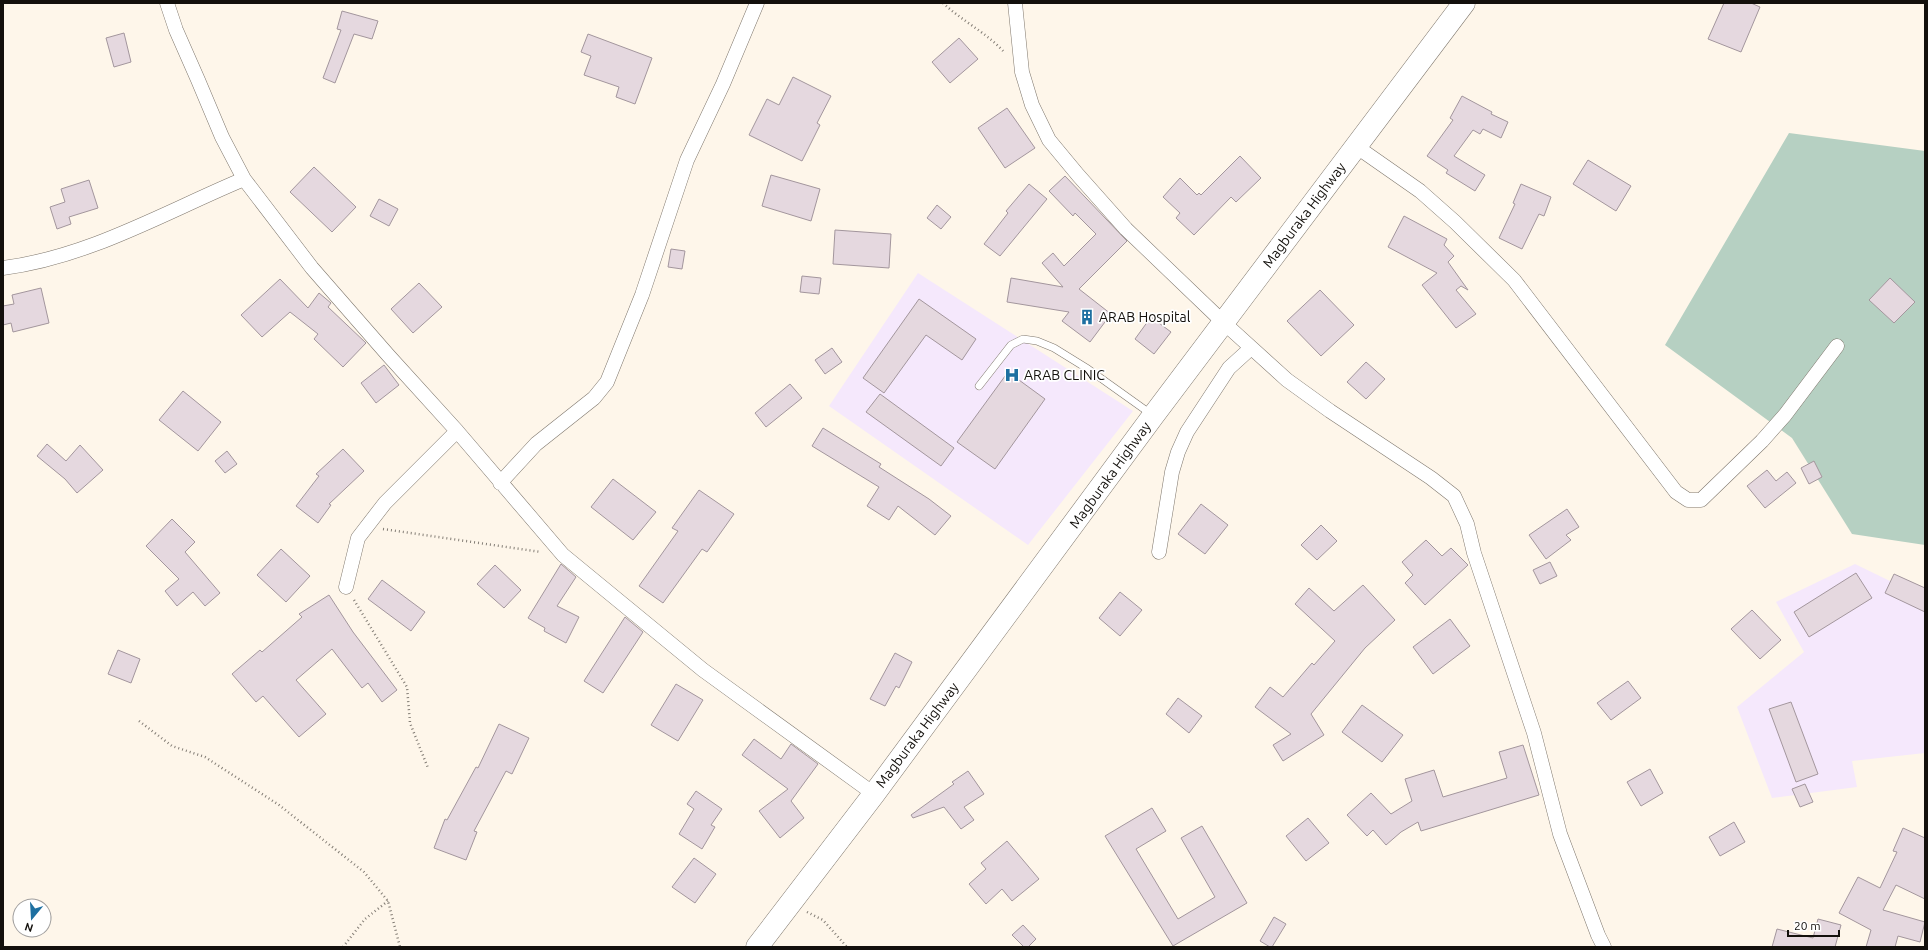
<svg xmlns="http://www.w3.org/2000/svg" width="1928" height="950" viewBox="0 0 1928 950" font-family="Ubuntu,sans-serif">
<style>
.education{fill:#f5e8fc}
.green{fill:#b6d0c2}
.building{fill:#e5d8df;stroke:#a3969d}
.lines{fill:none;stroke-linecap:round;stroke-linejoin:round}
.service-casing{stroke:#7f776d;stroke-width:8}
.minor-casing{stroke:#7f776d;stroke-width:15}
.primary-casing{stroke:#7f776d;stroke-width:23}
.path{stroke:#847e76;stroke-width:2.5;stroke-dasharray:1 3;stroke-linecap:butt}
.service{stroke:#fff;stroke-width:7}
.minor{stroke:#fff;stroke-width:14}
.primary{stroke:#fff;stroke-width:22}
.labels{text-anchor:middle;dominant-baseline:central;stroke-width:3.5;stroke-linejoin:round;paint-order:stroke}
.street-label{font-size:14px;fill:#13100c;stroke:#fff}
.poi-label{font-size:14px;fill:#13100c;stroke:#fff;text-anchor:start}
</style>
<rect width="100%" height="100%" fill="#fef6ea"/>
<path class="education" d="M918 273 1133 411 1028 545 829 406Z
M1855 564 1925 598V753L1852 761 1857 787 1772 798 1737 707 1804 652 1776 602Z"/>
<path class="green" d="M1789 133 1925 151V545L1852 534 1792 438 1665 345Z"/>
<path class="building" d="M1724 3H1751L1760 7 1741 52 1708 39Z
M342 11 378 21 372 39 354 34 335 83 323 78 341 30 337 29Z
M124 33 131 62 114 67 106 38Z
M588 34 652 58 635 104 616 97 619 87 584 75 591 56 581 52Z
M959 38 978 59 950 83 932 62Z
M793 77 831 96 817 123 820 125 802 161 749 135 767 99 779 105Z
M1462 96 1492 112 1491 114 1508 122 1501 138 1483 129 1480 134 1473 130 1454 156 1485 175 1475 191 1446 173 1448 170 1427 156 1453 120 1450 118Z
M1007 108 1035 148 1005 168 978 128Z
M1240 156 1261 178 1236 202 1231 197 1194 235 1176 218 1180 213 1163 197 1180 178 1197 195 1199 193 1201 195Z
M1588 160 1631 186 1616 211 1573 184Z
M314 167 356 207 332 232 290 192Z
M771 175 820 189 811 221 762 206Z
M1065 176 1127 241 1079 289 1111 314 1090 342 1062 321 1069 312 1007 302 1011 278 1063 287 1042 263 1053 253 1064 266 1096 234 1075 213 1073 216 1049 191Z
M89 180 98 208 69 217 71 224 57 229 50 207 65 202 61 189Z
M1029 184 1047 199 1000 256 984 244 1008 213 1006 211Z
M1521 184 1551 197 1544 216 1539 214 1522 249 1499 238 1515 204 1513 203Z
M379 199 398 209 389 226 370 216Z
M937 205 951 217 941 229 927 218Z
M1404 216 1447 239 1444 245 1454 256 1448 262 1468 290 1461 286 1456 290 1476 314 1456 328 1422 285 1437 273 1388 247Z
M835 230 891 234 889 268 833 264Z
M671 249 685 251 682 269 668 267Z
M802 276 821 278 819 294 800 292Z
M1890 278 1915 302 1894 323 1869 300Z
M280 279 308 308 319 293 331 303 328 307 366 343 343 367 314 339 318 334 290 312 262 337 241 315Z
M419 283 442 307 413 333 391 309Z
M41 288 49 323 13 332 11 323 3 325V306L14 304 12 295Z
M1320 290 1354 325 1321 356 1287 321Z
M919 299 976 339 962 360 926 335 884 393 863 378Z
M1151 317 1171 332 1154 354 1135 339Z
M832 348 842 362 825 374 815 360Z
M1366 362 1385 379 1366 399 1347 382Z
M384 365 399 385 376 403 361 383Z
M1008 372 1045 399 995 469 957 442Z
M790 384 802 398 766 427 755 413Z
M183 391 221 422 198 451 159 420Z
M880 394 954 448 941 466 866 412Z
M823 428 881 464 879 467 929 499 951 516 935 535 898 506 889 520 867 506 879 487 812 446Z
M47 444 66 461 80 445 103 470 77 493 65 479 37 456Z
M343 449 364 471 329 504 331 505 318 523 296 506 319 476 316 474Z
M227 451 237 464 225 473 215 461Z
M1814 461 1822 477 1809 484 1801 468Z
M1767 470 1776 481 1787 472 1796 483 1765 508 1747 486Z
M613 479 656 512 633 540 591 507Z
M699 490 734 514 707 552 702 549 663 603 639 586 678 531 672 528Z
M1201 504 1228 525 1205 554 1178 534Z
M1567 509 1579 527 1566 535 1571 540 1546 559 1529 535Z
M172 519 195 542 185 552 220 593 205 606 193 592 177 606 165 591 179 579 146 546Z
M1321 525 1337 541 1317 560 1301 545Z
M1426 540 1442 556 1451 548 1468 565 1425 605 1405 583 1413 575 1402 562Z
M281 549 310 576 286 602 257 575Z
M1550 562 1557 576 1540 584 1533 570Z
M561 564 576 577 557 606 579 617 566 643 544 631 545 628 528 618Z
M495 565 521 590 504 608 477 584Z
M1856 573 1872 598 1809 637 1794 612Z
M1894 574 1925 588V612L1885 593Z
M382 580 425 612 411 631 368 599Z
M1363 585 1395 620 1365 648 1311 714 1324 735 1283 761 1273 745 1291 734 1255 707 1270 687 1283 697 1312 663 1314 665 1335 641 1295 604 1309 588 1334 611Z
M1120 592 1142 610 1120 636 1099 618Z
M329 595 353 632 397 690 382 702 368 683 362 688 332 649 296 680 326 714 299 737 263 696 256 702 232 674 260 650 262 652 302 617 299 614Z
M1752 610 1781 640 1760 659 1731 629Z
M625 617 643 632 603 693 584 681Z
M1450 619 1470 646 1433 674 1413 647Z
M118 650 140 659 131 683 108 674Z
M895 653 912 662 899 688 896 686 885 706 870 699Z
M1628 681 1641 698 1611 720 1597 703Z
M676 684 703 700 678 741 651 725Z
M1178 698 1202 716 1189 733 1166 714Z
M1791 702 1818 774 1796 782 1769 709Z
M1362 705 1403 735 1382 762 1342 732Z
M499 724 529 738 512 774 506 771 474 831 477 832 466 860 434 848 445 819 447 820 476 767 478 768Z
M754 739 781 759 791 744 818 764 791 801 804 818 780 838 759 811 788 789 742 755Z
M1523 745 1539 795 1421 831 1418 822 1401 832 1386 845 1373 830 1367 836 1347 815 1371 793 1391 814 1412 801 1405 779 1434 770 1443 797 1507 778 1499 752Z
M1650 769 1663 793 1641 806 1627 782Z
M968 771 984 794 964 807 974 820 961 829 944 807 913 818 911 815 954 784 952 782Z
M1805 784 1813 802 1800 807 1792 789Z
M696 791 722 809 711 825 715 827 702 849 679 834 694 809 687 804Z
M1152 808 1166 831 1136 849 1178 919 1215 897 1181 838 1202 826 1247 903 1173 946 1105 836Z
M1308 818 1329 843 1306 861 1286 836Z
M1734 822 1745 842 1720 856 1709 837Z
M1903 828 1925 838V899L1896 885 1883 910 1925 922 1920 942 1898 936 1895 947H1866L1871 930 1839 913 1858 877 1880 888 1897 852 1893 851Z
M1007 841 1039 879 1012 901 1002 889 986 904 969 884 986 869 981 863Z
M694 858 716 874 695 903 672 887Z
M1274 917 1286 924 1272 947H1270L1260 941Z
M1818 919 1841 925 1835 947H1772L1777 929 1813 938Z
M1023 925 1036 939 1028 947H1024L1012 935Z"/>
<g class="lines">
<g class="service-casing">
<path id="service" d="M979 386 1011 345 1023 339 1037 341 1054 348 1088 369 1151 414"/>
</g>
<g class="minor-casing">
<path id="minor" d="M167 3 176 30 198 80 222 137 244 179 312 268 388 355 457 431 563 555 703 670 874 794
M1015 3 1022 72 1032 105 1049 140 1078 175 1126 229 1223 322 1287 380 1330 411 1431 478 1454 496 1467 524 1474 553 1534 733 1560 834 1598 935 1604 947
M1357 147 1420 191 1455 222 1514 280 1676 492 1688 500H1701L1762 441 1785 415 1837 346
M3 268C89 257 165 212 244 179
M500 483 536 444 594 398 607 382 642 295 687 160 723 84 757 3
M1159 552 1172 472 1178 452 1187 432 1229 368 1251 348
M346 587 358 538 385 503 457 431"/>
</g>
<g class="primary-casing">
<path id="primary" d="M757 947 874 794 1153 416 1464 3"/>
</g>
<path class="path" d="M943 3C962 21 987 33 1004 52
M383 529 541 552
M354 600 407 687 410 723 428 768
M139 721 172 746 205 757 279 805 364 872 388 901 400 947
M807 912 823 920 847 947
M343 947 365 919 388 901"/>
<use href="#service" class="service"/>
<use href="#minor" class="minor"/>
<use href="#primary" class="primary"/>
</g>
<defs>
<g id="building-bare" transform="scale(1.2)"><path d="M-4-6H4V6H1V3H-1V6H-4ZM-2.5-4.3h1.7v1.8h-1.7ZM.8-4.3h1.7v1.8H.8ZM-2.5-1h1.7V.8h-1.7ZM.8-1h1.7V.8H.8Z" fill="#1e70a1" stroke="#fff" stroke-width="2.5" paint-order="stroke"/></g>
<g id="hospital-bare" transform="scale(1.2)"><path d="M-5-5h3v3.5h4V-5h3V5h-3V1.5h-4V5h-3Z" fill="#1e70a1" stroke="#fff" stroke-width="2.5" paint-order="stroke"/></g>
</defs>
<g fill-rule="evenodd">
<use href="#building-bare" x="1087" y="317"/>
<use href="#hospital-bare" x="1012" y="375"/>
</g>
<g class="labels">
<g class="street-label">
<text transform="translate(1304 215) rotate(-53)">Magburaka Highway</text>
<text transform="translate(1110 475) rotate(-54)">Magburaka Highway</text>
<text transform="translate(917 735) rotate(-53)">Magburaka Highway</text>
</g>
<g class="poi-label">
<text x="1099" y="317">ARAB Hospital</text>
<text x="1024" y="375">ARAB CLINIC</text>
</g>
</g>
<rect width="1928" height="950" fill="none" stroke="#13100c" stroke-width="8"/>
<g transform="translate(32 918) rotate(198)"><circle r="19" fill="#ffffff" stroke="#a19f9e"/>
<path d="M0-3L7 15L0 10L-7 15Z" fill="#1e70a1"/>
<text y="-6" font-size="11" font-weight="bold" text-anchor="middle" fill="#13100c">N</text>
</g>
<path d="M1788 930v6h51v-6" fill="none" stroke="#13100c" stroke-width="2"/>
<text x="1794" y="930" font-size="12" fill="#13100c" stroke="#ffffff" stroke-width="3" paint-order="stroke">20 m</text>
</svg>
